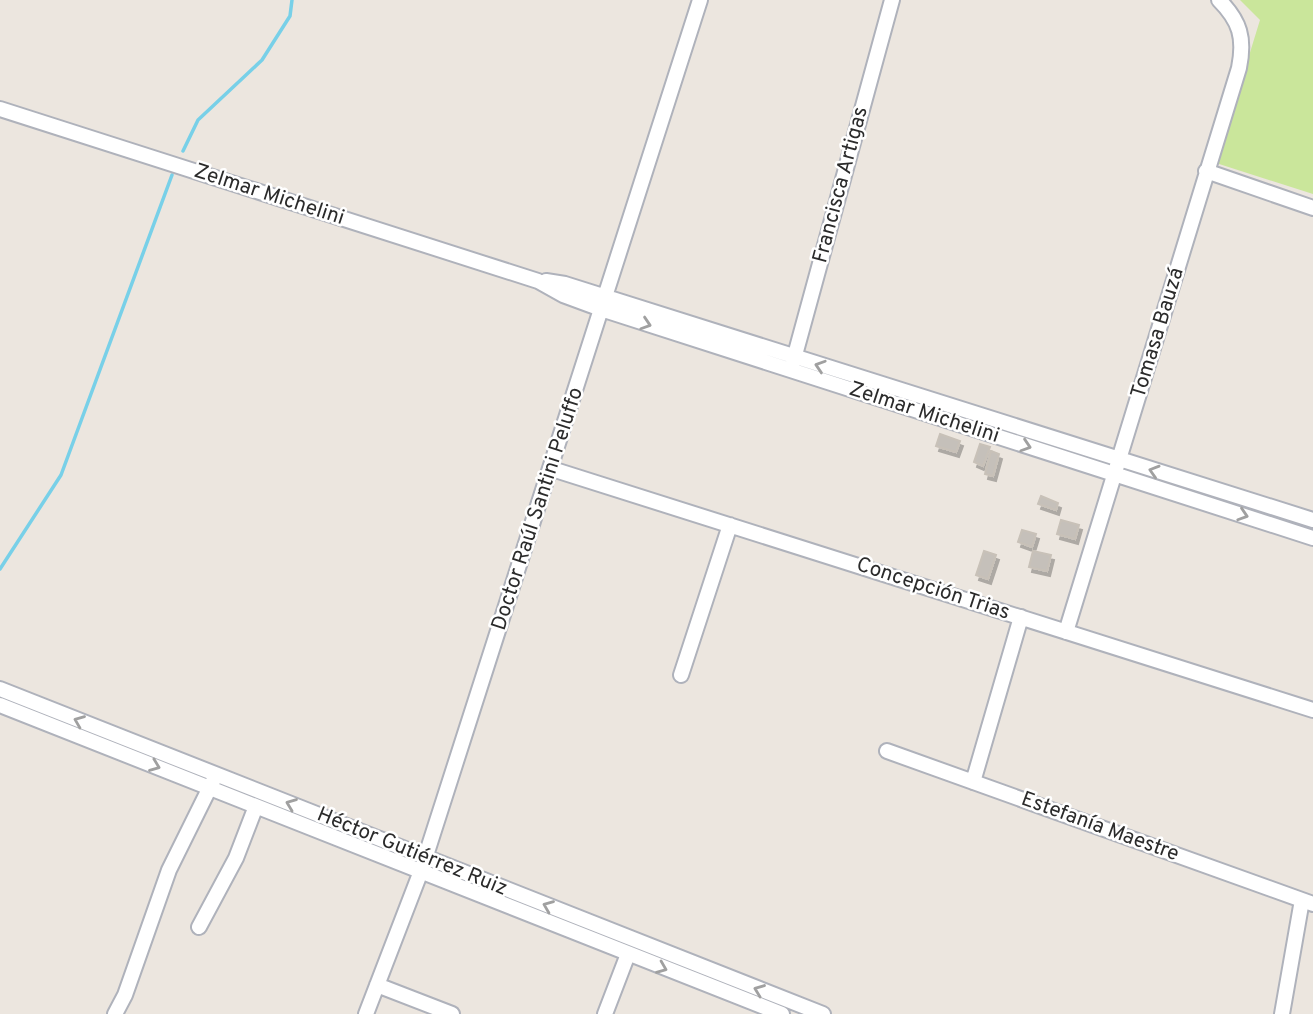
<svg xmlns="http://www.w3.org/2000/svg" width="1313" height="1014" viewBox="0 0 1313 1014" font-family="Overpass,sans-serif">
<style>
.pitch{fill:#cae69b}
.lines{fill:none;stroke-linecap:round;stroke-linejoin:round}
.stream{stroke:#78d0e8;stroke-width:3.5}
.building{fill:#c5c0ba;stroke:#c8c1b8;stroke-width:2;filter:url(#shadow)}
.minor-casing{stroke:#afb2bb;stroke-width:18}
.minor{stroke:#fff;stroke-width:14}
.oneway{stroke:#a0a0a0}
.labels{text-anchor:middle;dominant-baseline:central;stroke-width:5;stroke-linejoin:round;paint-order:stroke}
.street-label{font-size:21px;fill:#2b2b2b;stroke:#fff}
</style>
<defs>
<filter id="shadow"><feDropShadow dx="3" dy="5" stdDeviation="0" flood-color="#0004"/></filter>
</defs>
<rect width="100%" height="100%" fill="#ece6df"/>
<path class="pitch" d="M1240 0H1313V194L1216 163 1260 20Z"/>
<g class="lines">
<path class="stream" d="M183 151 198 120 262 60 290 16 292 0
M0 569 61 475 172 175"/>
</g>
<path class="building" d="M940 434 960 441 956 452 936 446Z
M980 444 990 447 983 466 974 462Z
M991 451 999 454 993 476 985 474Z
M1041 496 1058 503 1056 510 1038 504Z
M1061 520 1079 525 1075 539 1057 534Z
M1022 530 1036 534 1032 547 1018 542Z
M984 551 996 555 988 579 976 575Z
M1033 551 1051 555 1047 571 1029 567Z"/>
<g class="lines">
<g class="minor-casing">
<path id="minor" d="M0 109 538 281 563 295 601 309 1313 538
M1206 171 1313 208
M546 281 565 284 1313 520
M792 366 892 0
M552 469 1313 710
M1066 632 1239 68C1245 38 1240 21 1219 0
M681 675 730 525
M0 689 823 1014
M0 705 782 1014
M887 751 1313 904
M973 782 1021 617
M199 927 236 858 256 806
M377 985 452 1014
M115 1014 125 995 169 870 214 779
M366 1014 421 871 700 0
M605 1014 628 954
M1282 1014 1302 900"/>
</g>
<use href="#minor" class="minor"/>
</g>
<defs><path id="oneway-chevron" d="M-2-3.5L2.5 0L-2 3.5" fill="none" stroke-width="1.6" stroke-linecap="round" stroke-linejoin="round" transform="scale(1.75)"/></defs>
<g class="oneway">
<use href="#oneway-chevron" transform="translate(646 324) rotate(18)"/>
<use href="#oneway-chevron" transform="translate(820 366) rotate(-162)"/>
<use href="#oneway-chevron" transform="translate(1026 446) rotate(18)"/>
<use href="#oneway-chevron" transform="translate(1154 471) rotate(-163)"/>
<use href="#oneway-chevron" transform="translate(1243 515) rotate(18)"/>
<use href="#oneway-chevron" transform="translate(79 721) rotate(-158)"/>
<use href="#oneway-chevron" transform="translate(155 766) rotate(21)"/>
<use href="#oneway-chevron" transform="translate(291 804) rotate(-159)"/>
<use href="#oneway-chevron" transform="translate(548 906) rotate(-158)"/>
<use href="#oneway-chevron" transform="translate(662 968) rotate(22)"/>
<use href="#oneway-chevron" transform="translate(759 990) rotate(-159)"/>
</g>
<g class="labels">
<g class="street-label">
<text transform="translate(841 185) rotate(-75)">Francisca Artigas</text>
<text transform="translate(269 195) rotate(18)">Zelmar Michelini</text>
<text transform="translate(1158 333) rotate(-73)">Tomasa Bauzá</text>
<text transform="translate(924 413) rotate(18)">Zelmar Michelini</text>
<text transform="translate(538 509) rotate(-72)">Doctor Raúl Santini Peluffo</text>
<text transform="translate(933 589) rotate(18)">Concepción Trias</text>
<text transform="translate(1100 827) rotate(20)">Estefanía Maestre</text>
<text transform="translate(412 852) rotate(22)">Héctor Gutiérrez Ruiz</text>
</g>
</g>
</svg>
